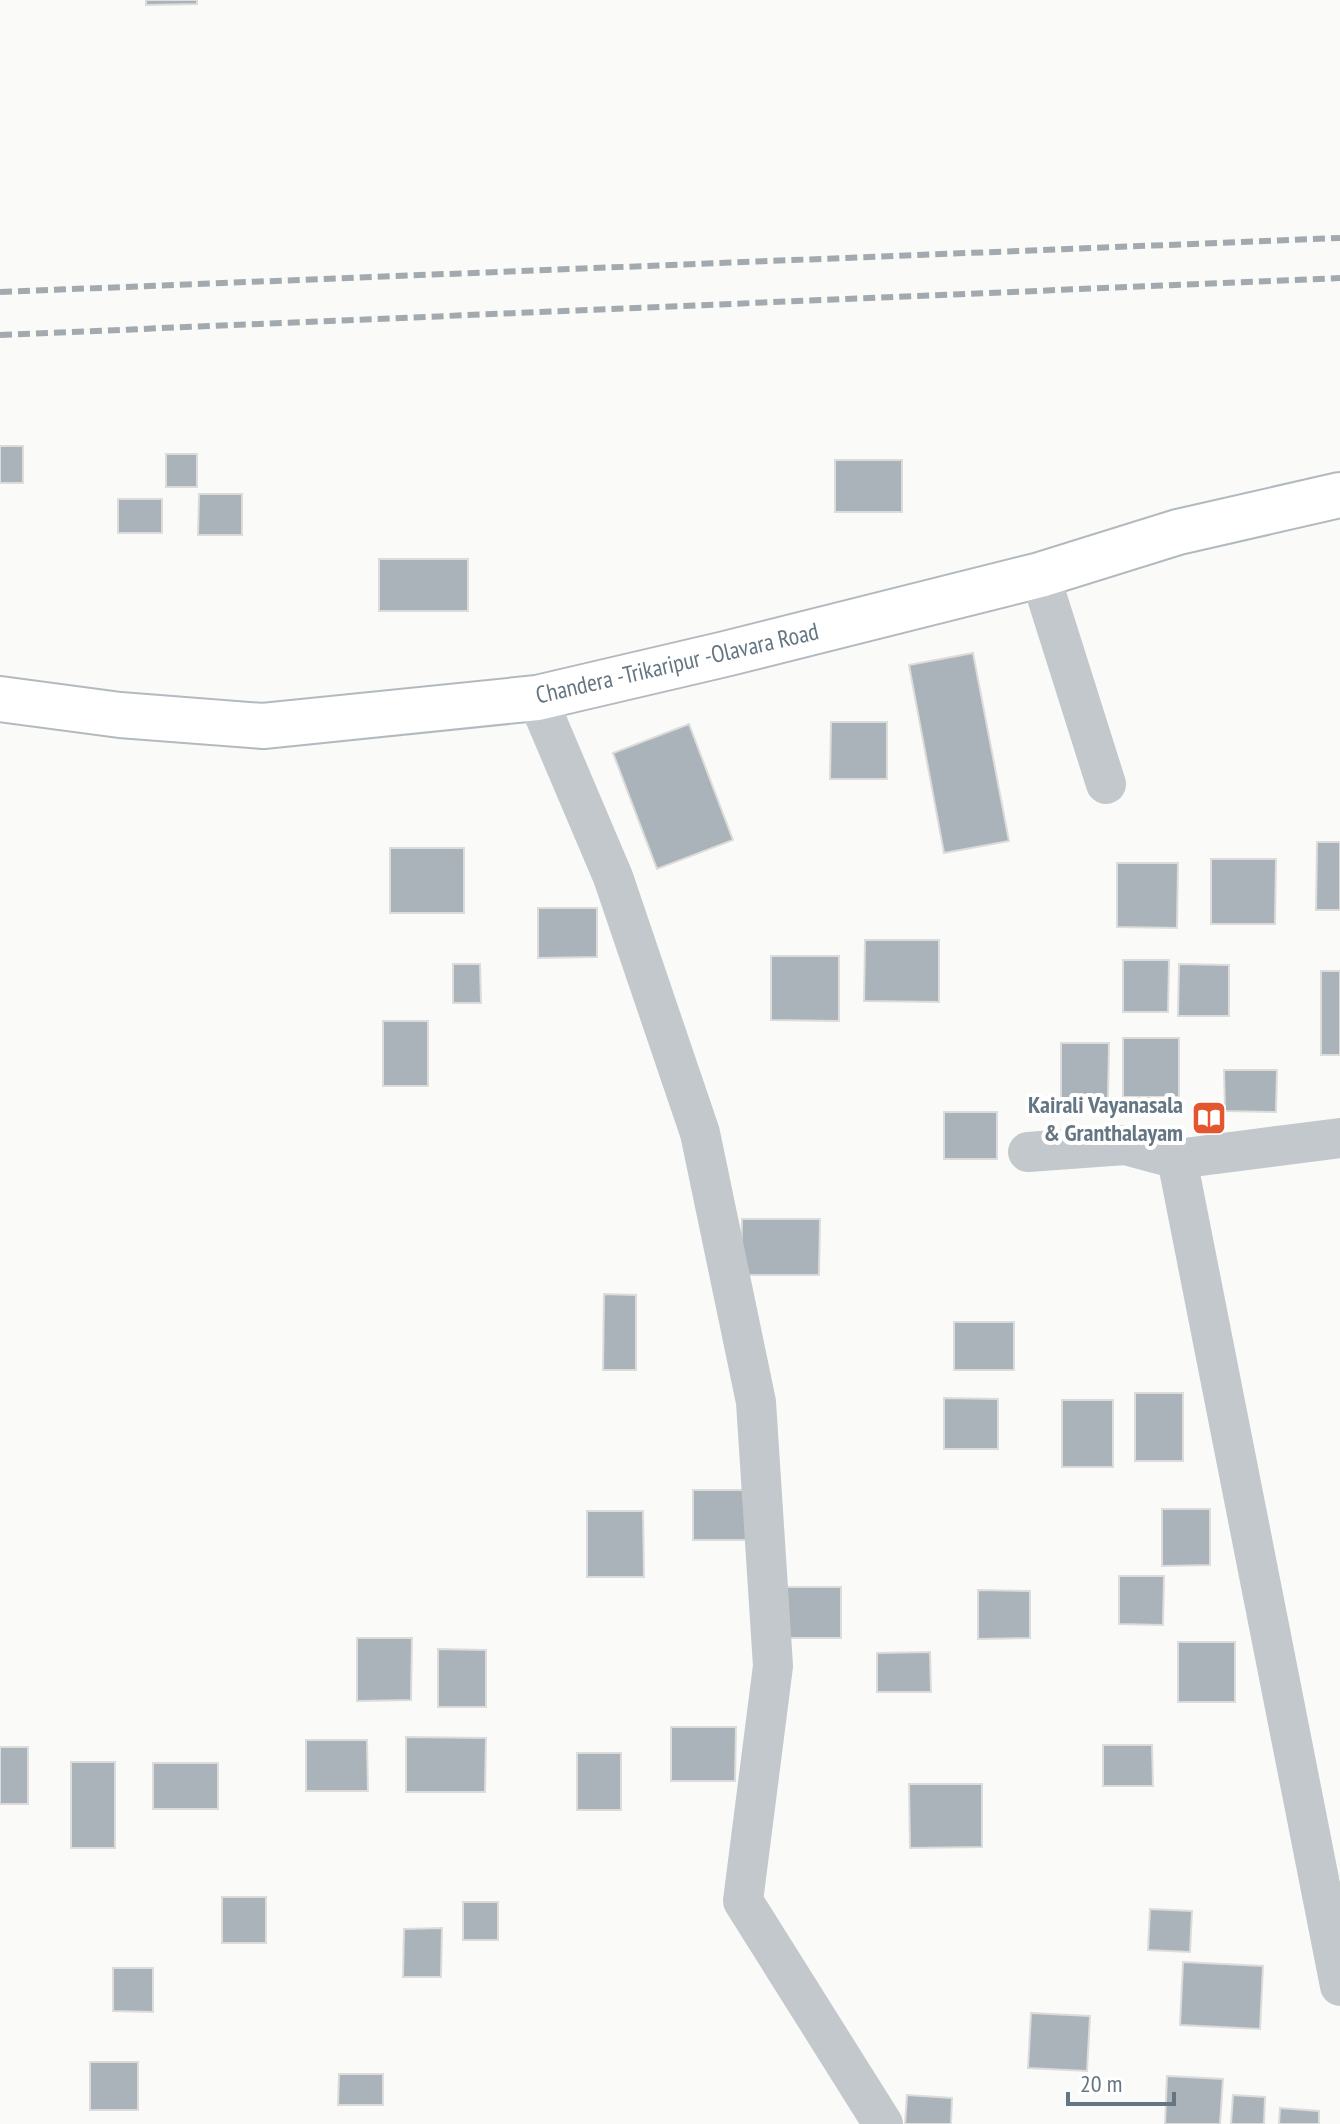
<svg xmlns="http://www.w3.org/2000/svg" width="1340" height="2124" viewBox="0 0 1340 2124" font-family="'PT Sans Narrow',sans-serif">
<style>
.building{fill:#aab3b9;stroke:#dcdcda;stroke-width:2}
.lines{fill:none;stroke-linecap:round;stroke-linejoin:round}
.secondary-casing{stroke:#b3babf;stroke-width:48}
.street{stroke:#c3c8cc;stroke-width:40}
.secondary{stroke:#fff;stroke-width:44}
.rail{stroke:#a2aab0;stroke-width:6;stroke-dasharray:12 6;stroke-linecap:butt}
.labels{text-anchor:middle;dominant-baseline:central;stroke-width:8;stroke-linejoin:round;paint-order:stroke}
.street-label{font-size:24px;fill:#657683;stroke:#fff}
.poi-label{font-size:24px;font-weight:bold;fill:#657683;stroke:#fff;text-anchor:end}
</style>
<rect width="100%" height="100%" fill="#fafaf8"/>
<path class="building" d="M146 0H197V4L146 5Z
M0 446H23V483H0Z
M166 454H197V487H166Z
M835 460H902V512H835Z
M199 494H242V535H198Z
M118 499H162V533H118Z
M379 559H468V611H379Z
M973 653 1009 841 944 853 909 665Z
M831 722H887V779H830Z
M689 724 733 840 657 869 613 753Z
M1317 842H1340V910H1316Z
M390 848H464V913H390Z
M1211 859H1276L1275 924H1211Z
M1117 863H1178L1177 928 1117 927Z
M538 908H597V957L538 958Z
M865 940H939V1002L864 1001Z
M771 956H839V1021L771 1020Z
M1123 960H1169L1168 1012H1123Z
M453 964H480L481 1003H453Z
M1179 964 1229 965V1016H1178Z
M1321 971H1340V1055H1321Z
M383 1021H428V1086H383Z
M1123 1038H1179V1097H1123Z
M1061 1043H1109L1108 1098H1061Z
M1224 1070H1277L1276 1112 1225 1111Z
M944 1112H997V1159H944Z
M742 1219H820L819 1275H741Z
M604 1294 636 1295V1370H603Z
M954 1322H1014V1370H954Z
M1135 1393H1183V1461H1135Z
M944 1398 998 1399V1449H944Z
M1062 1400H1113V1467H1062Z
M693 1490H749L750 1540H693Z
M1162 1509H1210V1565L1162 1566Z
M587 1511H643L644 1577H587Z
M1119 1576H1164L1163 1625 1119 1624Z
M782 1587H841V1638H781Z
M978 1590 1030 1591V1638L978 1639Z
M357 1638H412L411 1700 357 1701Z
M1178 1642H1235V1702H1178Z
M438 1649 486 1650V1707H438Z
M930 1652 931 1692H877V1653Z
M671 1727H736L735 1781H671Z
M406 1737 486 1738 485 1792H406Z
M306 1740H367L368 1791H306Z
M1103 1745H1152L1153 1786H1103Z
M0 1747H28V1804H0Z
M577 1753H621V1810H577Z
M71 1762H115V1848H71Z
M153 1763H218V1809H153Z
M909 1784H982V1847L910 1848Z
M222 1897H266V1943H222Z
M463 1902H498V1940H463Z
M1150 1909 1192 1911 1190 1952 1148 1950Z
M442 1928 441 1977H403L404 1929Z
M1183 1962 1263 1966 1260 2029 1180 2025Z
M113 1968H153V2012L113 2011Z
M1031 2013 1090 2016 1087 2071 1028 2068Z
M90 2062H138V2110H90Z
M339 2074H383V2105H338Z
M1167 2076 1223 2079 1220 2124H1165Z
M907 2095 952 2098 951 2124H905Z
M1233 2095 1265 2097 1264 2124H1231Z
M1280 2108 1319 2111V2124H1279Z"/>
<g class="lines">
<g class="secondary-casing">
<path id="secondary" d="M0 699 120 715 263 726 537 698 725 654 1040 575 1178 532 1340 495"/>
</g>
<path class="street" d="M1040 575 1106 784
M537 698 613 877 700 1133 756 1402 773 1666 743 1901 883 2124
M1028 1152 1125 1145 1177 1159 1340 1138
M1177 1159 1340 1986"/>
<use href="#secondary" class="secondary"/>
<path class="rail" d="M0 292 1340 238
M0 335 1340 278"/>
</g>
<defs>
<g id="library-square" transform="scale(1.8)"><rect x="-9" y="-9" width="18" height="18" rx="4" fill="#e4572e" stroke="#fff"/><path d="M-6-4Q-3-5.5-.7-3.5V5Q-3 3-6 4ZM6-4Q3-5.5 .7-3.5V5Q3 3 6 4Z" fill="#fff"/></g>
</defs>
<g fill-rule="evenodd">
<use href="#library-square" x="1209" y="1118"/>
</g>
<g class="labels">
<g class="street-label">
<text transform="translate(677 663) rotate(-13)">Chandera -Trikaripur -Olavara Road</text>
</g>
<g class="poi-label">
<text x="1183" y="1104">Kairali Vayanasala<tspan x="1183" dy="28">&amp; Granthalayam</tspan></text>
</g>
</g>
<path d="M1068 2092v12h106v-12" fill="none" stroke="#657683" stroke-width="4"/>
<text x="1080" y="2092" font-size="24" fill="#657683" stroke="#ffffff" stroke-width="6" paint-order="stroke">20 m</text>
</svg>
